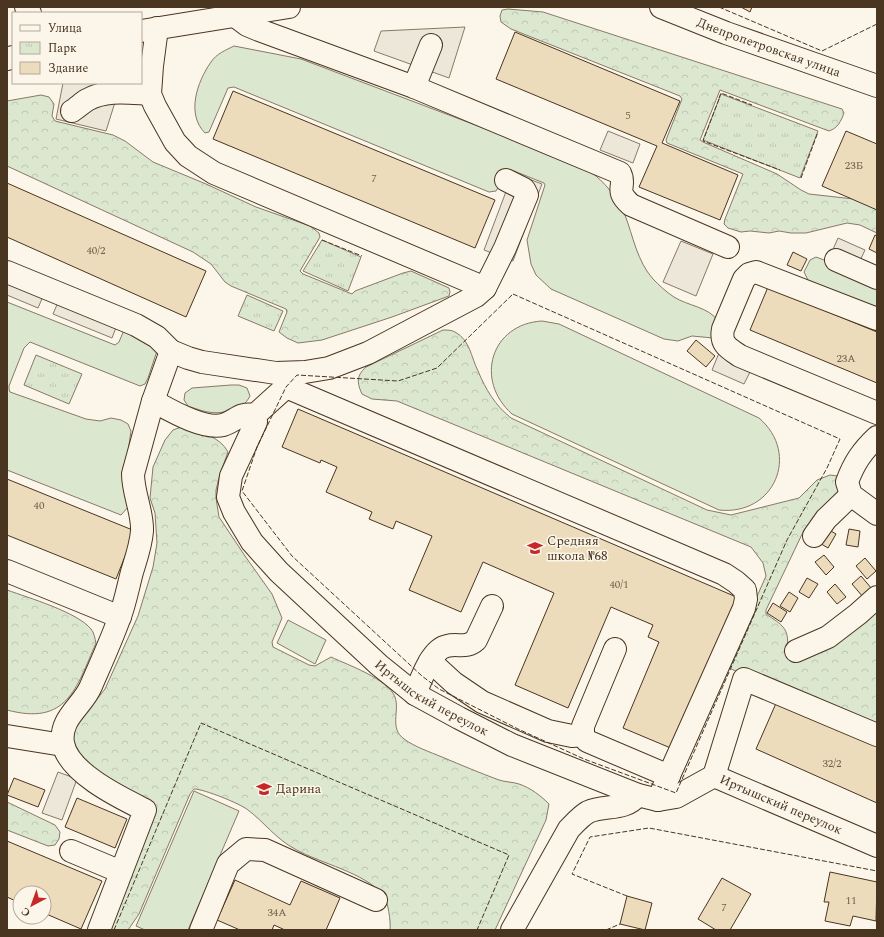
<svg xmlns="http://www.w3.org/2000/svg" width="884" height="937" viewBox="0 0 884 937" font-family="Spectral,serif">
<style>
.grass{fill:#dce7d0;stroke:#887966}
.forest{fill:url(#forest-crowns);stroke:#887966}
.park{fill:url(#park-tufts);stroke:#887966}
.parking{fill:#ede7d9;stroke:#887966}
.building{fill:#ecdcbc;stroke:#4a3520}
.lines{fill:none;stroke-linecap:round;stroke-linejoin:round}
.minor-casing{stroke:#4a3520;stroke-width:24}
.minor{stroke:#fbf6e9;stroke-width:22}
.fence{stroke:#4a3520;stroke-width:1;stroke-dasharray:5 2;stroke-linecap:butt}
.labels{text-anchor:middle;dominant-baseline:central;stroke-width:3;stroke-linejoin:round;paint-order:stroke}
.number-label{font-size:11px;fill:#725f47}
.street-label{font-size:13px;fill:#4a3520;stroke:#fbf6e9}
.poi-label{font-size:13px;fill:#4a3520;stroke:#fbf6e9;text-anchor:start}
</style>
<defs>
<pattern id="forest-crowns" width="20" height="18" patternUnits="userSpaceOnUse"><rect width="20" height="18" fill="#dce7d0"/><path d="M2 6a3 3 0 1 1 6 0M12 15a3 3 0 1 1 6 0" fill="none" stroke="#bec7b2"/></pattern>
<pattern id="park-tufts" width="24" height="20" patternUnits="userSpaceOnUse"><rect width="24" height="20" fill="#dce7d0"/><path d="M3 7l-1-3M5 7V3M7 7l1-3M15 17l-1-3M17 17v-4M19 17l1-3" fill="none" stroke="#bec7b2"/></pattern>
</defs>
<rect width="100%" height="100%" fill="#fbf6e9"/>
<path class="grass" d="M234 46 301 59 573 162C580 166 589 171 596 176 608 186 619 201 625 215 633 236 637 261 653 279 659 285 666 292 674 297 688 306 709 307 718 321L713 338 692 336 678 341 664 339 551 289 536 275 531 264 527 240 545 185 544 183 514 171 508 173 496 191 489 192 234 87 228 88 209 132 205 133C186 114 197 82 211 62 216 54 226 50 234 46Z
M816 257 835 264 877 283V314L808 280 804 272 810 260Z
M7 302 115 345 119 342 124 330 130 329 157 351 148 378 145 384 140 386 30 342 24 348 9 386V389L10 392 86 419 100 421 111 418 121 420 128 424 131 431 124 479 129 506 121 515 7 470Z
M542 321 559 324 759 418C801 454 774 516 719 510L512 414C474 380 491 324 542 321Z
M231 385H239L247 388 250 396C245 405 243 405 234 409 216 416 205 412 188 406L184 400 185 393 192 388Z
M288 620 326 640 315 664 277 643Z
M194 791 239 811 188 930H145L136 926Z"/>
<path class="forest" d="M508 9 543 12 842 109 844 113C841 121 838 128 829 131L720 90 700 140 703 142 777 174 801 190 809 194 854 199 877 209V233L860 225 847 223 806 233H791L779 231 769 233 750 231 741 232 728 228 724 224 725 219 743 174 667 143 666 140 682 99 680 96 511 29 501 22 500 16 502 10Z
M41 95 49 97 54 104 52 116 55 121 113 135 125 141 153 162 206 184 256 207 310 226 319 233 320 237 300 271 303 274 352 294 355 291 403 273 411 271 449 288 450 292 449 296 392 317 322 340 298 343 287 338 279 332 287 312 286 309 231 286 225 282 211 264 193 252 7 166V101Z
M443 330C447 330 452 330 455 332 470 340 471 357 478 371 486 390 495 405 511 418L707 510 731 515 799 498 817 480 830 475 838 476 842 489 804 530 766 610V614C782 625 790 628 787 649L877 607V727L731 669 728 662 766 576 763 563 751 547 397 401 372 399 362 394C357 383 356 376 366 367Z
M184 426C200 433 220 436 228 452L220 474 216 490V498L219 517 245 556 272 594 282 618 272 642 273 647 309 665 315 666 331 657C348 665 388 679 395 697 400 711 389 728 404 739 415 747 430 752 442 757 461 765 480 773 499 780 505 782 513 782 519 784 531 788 541 796 549 804L546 820 495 930H390C391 922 388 900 383 895 364 872 321 864 295 849 276 839 264 822 248 810 241 804 204 789 194 789L190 794 139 914 128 930H106L151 814 104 780 88 764 74 745 71 735 75 721 93 704 105 689 138 616 153 567 157 543 155 513 150 498 153 467 165 440 173 430Z
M7 590C29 598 77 612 91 629 94 632 95 639 96 643 76 689 67 726 7 710Z
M7 802 55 825 60 832 59 839 55 845 48 846 7 830Z"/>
<path class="park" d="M721 94 818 131 800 178 703 140Z
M322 240 361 257 348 291 303 271Z
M247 295 283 311 274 331 238 316Z
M36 355 82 374 69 404 24 385Z"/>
<path class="parking" d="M465 27 449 78 374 51 381 31Z
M63 83H121L106 131 56 119Z
M608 131 640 144 633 163 600 150Z
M513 173 542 184 513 261 484 250Z
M838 238 865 250 858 265 831 254Z
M681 241 713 254 696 296 663 282Z
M7 279 44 294 38 308 7 295Z
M59 300 117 325 112 338 53 314Z
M719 353 752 368 744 384 712 370Z
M58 772 77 779 62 820 42 813Z"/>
<path class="building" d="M741 7H752L750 12Z
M515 32 680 101 662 143 738 175 720 220 639 187 657 146 496 79Z
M233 91 495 200 475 248 213 139Z
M846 131 877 144V210L822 186Z
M7 183 206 271 186 317 7 237Z
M875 235 877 236V253L869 249Z
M793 252 807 259 801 271 787 265Z
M768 287 877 332V383L750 330Z
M696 340 715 356 706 367 687 351Z
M298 409 741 599 673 749 623 728 659 642 648 637 653 625 611 607 568 708 515 685 554 593 483 562 461 612 409 590 432 536 396 521 393 529 369 519 372 512 326 492 337 467 321 460 320 463 282 447Z
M7 479 135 531 116 579 7 535Z
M826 528 836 534 828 548 818 542Z
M849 529 860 531 858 547 846 545Z
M824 555 834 567 826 575 815 562Z
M865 558 876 571 867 579 856 566Z
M861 576 872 589 863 597 852 584Z
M807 578 818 584 809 598 799 592Z
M835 584 846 597 837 604 827 592Z
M789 592 798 598 790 612 780 606Z
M773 603 787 612 781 622 767 613Z
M777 701 877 746V803L756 749Z
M14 778 45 790 38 807 7 795Z
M77 798 127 819 115 848 65 827Z
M7 841 102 881 81 929 44 913V893H20V903L7 897Z
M830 872 877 882 876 921 853 916 850 926 825 921 829 902H824Z
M722 878 751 894 730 930H716L698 919Z
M235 880 290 905 301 881 340 898 326 930H285L274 925 272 930H240L217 920Z
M627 896 652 903 645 930 620 924Z"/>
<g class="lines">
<g class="minor-casing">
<g id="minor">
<path d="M26 7 30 13"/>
<path id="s1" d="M661 7 726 33 877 86"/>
<path d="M235 16 247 25 259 30 414 87 620 173C627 187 613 189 631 205L728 247"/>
<path d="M157 28 152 66 150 94 155 106 175 142 188 156 214 173 485 288"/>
<path d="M141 31 289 7"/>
<path d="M7 59 13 57"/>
<path d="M414 87 431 45"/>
<path d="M72 111C77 108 82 103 87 100 106 89 130 93 150 94"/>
<path d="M836 260 877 278"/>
<path d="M7 272 136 325 157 337 171 351 188 358 202 362 276 373 305 372 329 368 368 353 476 296 485 288 505 248 527 195 524 189 506 180"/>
<path d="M877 319 756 272 749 274 744 279 723 329C720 344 728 348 740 356L877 413"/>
<path id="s2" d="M153 401C170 410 203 430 223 425 236 421 239 412 255 415L256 422 231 476 228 497 234 512 252 542 279 572 379 665 415 694 459 718 512 745 638 795 658 800 676 797 714 776 877 846"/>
<path d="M255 415 286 387 724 574 736 582 745 590 746 599 744 608 658 800"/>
<path d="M877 437C862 451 854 463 847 482L851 495 877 514"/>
<path d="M814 536 826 519 851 495"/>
<path d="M7 571 120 617"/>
<path d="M615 649 583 726V735L587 741 669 776"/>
<path d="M796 651 828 637 858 614 877 597"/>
<path d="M430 661 454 683 482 702 548 731 572 736 583 735"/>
<path d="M415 694C421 680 431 649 447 646 458 643 466 649 476 640L492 606"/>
<path d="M7 736 63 745"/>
<path d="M714 776 744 679 877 735"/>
<path d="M71 851 121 872"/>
<path d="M99 930 145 810C121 798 68 773 63 743 59 718 83 706 91 686 101 663 111 641 119 619 125 604 128 587 132 572 136 559 141 545 142 531 143 513 133 493 133 474L153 401 171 351"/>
<path d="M201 930 228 864 246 849 265 850 376 900"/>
<path d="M512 930 569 829C575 823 581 816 588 812 605 804 624 812 638 795"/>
</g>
</g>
<use href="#minor" class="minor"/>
<path class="fence" d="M719 7 822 51 877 24
M719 98 721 93 752 105
M719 99 703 141 780 170
M801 178 818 132
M322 240 362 256
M513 294 840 439 827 468 787 540 676 793 584 759 518 729 439 689 422 676 292 556 242 491 257 447 286 387 297 375 398 381 437 368Z
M627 896 572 874 590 837 649 828 877 871
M114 930 201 723 509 855 477 930
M606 930 620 924"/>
</g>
<defs>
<g id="school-bare" transform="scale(1.2)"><path d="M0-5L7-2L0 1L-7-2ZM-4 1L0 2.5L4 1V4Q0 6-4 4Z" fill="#c62828" stroke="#fbf6e9" stroke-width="2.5" paint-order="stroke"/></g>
</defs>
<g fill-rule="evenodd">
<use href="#school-bare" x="535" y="548"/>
<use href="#school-bare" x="264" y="789"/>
</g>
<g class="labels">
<g class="number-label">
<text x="628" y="115">5</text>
<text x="854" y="165">23Б</text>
<text x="374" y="178">7</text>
<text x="96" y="250">40/2</text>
<text x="846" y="358">23А</text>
<text x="39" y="505">40</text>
<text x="619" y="584">40/1</text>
<text x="832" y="763">32/2</text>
<text x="851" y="900">11</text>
<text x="724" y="907">7</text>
<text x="277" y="912">34А</text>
</g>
<g class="street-label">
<text stroke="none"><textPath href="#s1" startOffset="115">Днепропетровская улица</textPath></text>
<text stroke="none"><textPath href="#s2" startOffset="488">Иртышский переулок</textPath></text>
<text stroke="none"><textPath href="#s2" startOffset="872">Иртышский переулок</textPath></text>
</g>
<g class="poi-label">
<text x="547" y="541">Средняя<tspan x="547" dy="15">школа №68</tspan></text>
<text x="276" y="789">Дарина</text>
</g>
</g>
<rect width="884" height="937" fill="none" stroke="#4a3520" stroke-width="16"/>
<rect x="12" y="12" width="130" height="72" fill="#fbf6e9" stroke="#b4a999"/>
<rect x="20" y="25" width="20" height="6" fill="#fbf6e9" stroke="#b4a999"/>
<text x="48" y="32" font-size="12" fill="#4a3520">Улица</text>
<rect x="20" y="42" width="20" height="12" fill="url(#park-tufts)" stroke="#b4a999"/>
<text x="48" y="52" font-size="12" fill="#4a3520">Парк</text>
<rect x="20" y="62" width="20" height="12" fill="#ecdcbc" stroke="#b4a999"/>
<text x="48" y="72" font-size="12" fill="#4a3520">Здание</text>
<g transform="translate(32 905) rotate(221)"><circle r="19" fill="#fbf6e9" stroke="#b4a999"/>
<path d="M0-3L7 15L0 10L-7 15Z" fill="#c62828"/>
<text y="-6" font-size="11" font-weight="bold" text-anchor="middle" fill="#4a3520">С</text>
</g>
</svg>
